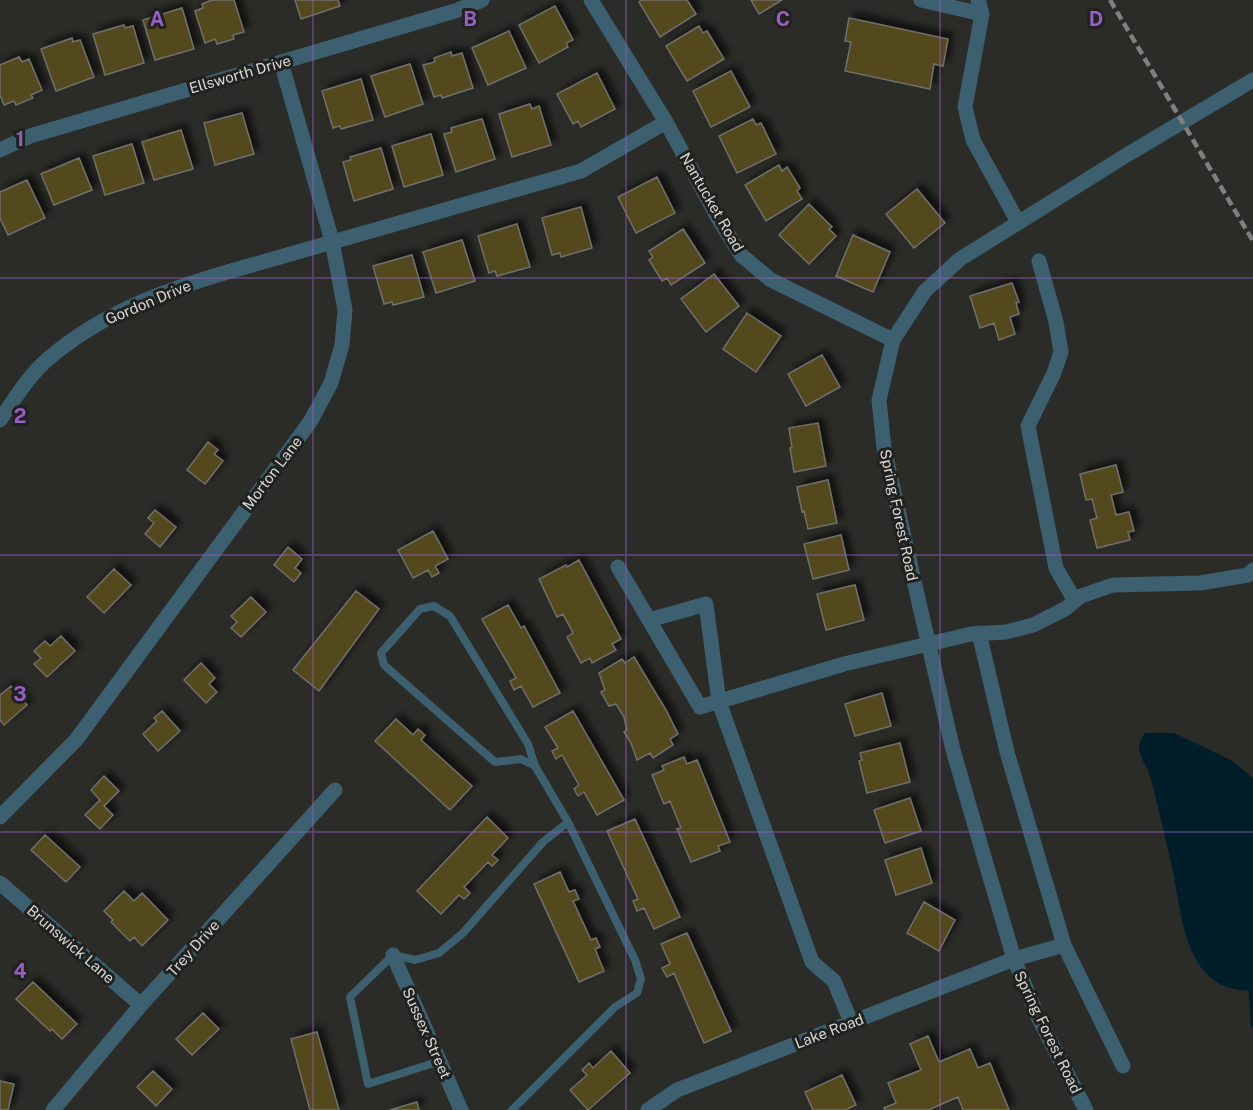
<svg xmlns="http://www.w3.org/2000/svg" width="1253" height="1110" viewBox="0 0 1253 1110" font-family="'Public Sans',sans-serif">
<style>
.water{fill:#001e29}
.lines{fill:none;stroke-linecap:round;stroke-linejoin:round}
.stream{stroke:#001e29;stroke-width:4.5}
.building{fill:#52481b;stroke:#6f6f6c;stroke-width:1.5;filter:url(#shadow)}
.service{stroke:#3c606f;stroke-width:8}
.minor{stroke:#3c606f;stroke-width:15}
.rail{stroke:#80807e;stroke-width:4.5;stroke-dasharray:9 4.5;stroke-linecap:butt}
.grid{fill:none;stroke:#975fc6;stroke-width:1.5;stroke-opacity:0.55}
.labels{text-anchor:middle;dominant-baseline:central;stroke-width:6;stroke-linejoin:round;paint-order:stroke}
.street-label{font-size:15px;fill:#d7d7d5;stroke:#21211f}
.grid-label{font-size:20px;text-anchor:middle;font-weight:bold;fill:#975fc6;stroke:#21211f;stroke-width:6;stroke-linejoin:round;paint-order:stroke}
</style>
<defs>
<filter id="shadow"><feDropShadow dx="5.5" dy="-5.5" stdDeviation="3" flood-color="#0009"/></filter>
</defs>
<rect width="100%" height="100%" fill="#2b2b28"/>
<path class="water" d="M1145 733H1174L1231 760 1253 778V991C1235 991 1216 986 1204 971 1182 944 1180 906 1173 872 1166 841 1159 810 1151 779 1146 760 1131 752 1145 733Z"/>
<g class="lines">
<path class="stream" d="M1251 992 1253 1025"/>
</g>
<path class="building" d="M212 0H234L244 32 233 35 234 39 217 44 215 39 205 43 195 11 203 8 202 4Z
M295 0H338L340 6 301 19Z
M642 0H687L696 14 660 37 639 2Z
M751 0H782L759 14Z
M555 6 573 40 566 43 568 47 539 63 519 25Z
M182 8 194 49 155 60 143 20Z
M849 18 948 39 943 66 934 64 930 89 845 71 851 42 845 41Z
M124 25 125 28 133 26 144 63 105 75 93 34Z
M699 26 703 33 707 31 724 59 687 81 666 46Z
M509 31 526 68 488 85 472 48Z
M72 38 73 42 80 40 94 77 56 91 41 49Z
M451 52 452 56 462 53 473 88 442 98 441 95 434 97 423 65 435 62 434 58Z
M19 57 22 62 29 59 42 90 31 95 33 98 16 105 14 101 4 105 0 95V65Z
M410 64 423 104 385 117 371 76Z
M731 71 750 107 711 127 693 91Z
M597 73 615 109 581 127 578 121 573 124 557 94Z
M361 79 373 120 341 129 340 126 333 128 322 91Z
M530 104 532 109 539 106 551 145 512 157 499 114Z
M242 113 254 154 215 165 204 123Z
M482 119 495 159 456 172 444 134 452 132 451 128Z
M753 119 756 125 761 123 776 154 737 173 719 136Z
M181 130 193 169 154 180 142 142Z
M431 134 443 175 404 187 392 146Z
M132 144 144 183 105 195 93 156Z
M381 148 393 189 354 201 343 162 351 160 350 157Z
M79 158 92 190 54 205 41 174Z
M779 165 782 171 787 167 800 188 797 191 802 199 766 221 745 185Z
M657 177 675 213 636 233 618 197Z
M27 180 45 218 8 235 0 218V192Z
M917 189 945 223 914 248 886 214Z
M809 204 832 227 829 229 836 236 809 264 779 235Z
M581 207 592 248 561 257 560 253 552 255 542 218Z
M517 224 530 267 497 276 495 271 489 273 478 236Z
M683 229 705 263 671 285 667 278 662 281 649 260 653 257 649 251Z
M853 235 890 252 873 292 836 276Z
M462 240 475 281 436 293 423 252Z
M412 255 424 297 393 305 392 302 384 304 373 266Z
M714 274 739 306 706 332 681 299Z
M1012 283 1019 302 1016 303 1019 314 1010 317 1015 334 999 340 994 323 980 328 970 296Z
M747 313 781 336 756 372 723 349Z
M822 355 840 387 806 406 788 374Z
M818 423 826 466 794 472 790 448H792L789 428Z
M208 442 218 450 214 454 223 461 205 484 187 470Z
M1116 465 1123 492 1111 495 1116 515 1129 512 1134 531 1128 532 1130 540 1097 548 1090 520 1097 518 1092 499 1086 500 1080 474Z
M828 480 837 523 808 529 804 511 802 512 797 487Z
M155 510 176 527 160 547 145 534 154 523 148 518Z
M433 531 448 559 435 566 439 573 432 577 428 570 413 578 398 550Z
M841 535 849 570 813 579 804 544Z
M288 547 302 559 295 568 301 573 294 582 274 565Z
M579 560 621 639 612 644 616 650 592 663 590 658 581 663 567 637 573 633 563 614 557 617 539 579 566 565 567 567Z
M114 569 131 585 104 613 87 597Z
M855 585 864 620 826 630 817 594Z
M356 591 379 609 319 691 293 670Z
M251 597 266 612 241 637 231 628 237 622 231 616Z
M508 605 521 628 524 626 560 693 533 707 521 686 514 690 510 681 516 678 482 619Z
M61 636 75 651 47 677 34 664 41 658 34 651 45 641 50 646Z
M634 657 666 710 678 734 670 739 673 745 653 758 650 753 637 760 631 743 624 732 627 730 624 717 616 704 609 706 601 692 605 690 599 673 622 659 625 663Z
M201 663 215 678 209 684 217 692 206 703 184 680Z
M11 686 27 705 4 725 0 720V695Z
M882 693 891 726 855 736 845 704Z
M162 711 180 731 158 751 143 734 157 721 154 718Z
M573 711 624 800 597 815 584 792 578 796 574 789 579 785 562 755 556 759 552 751 558 748 545 727Z
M396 719 413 735 418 729 425 735 421 740 472 786 450 810 375 741Z
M900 743 910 782 867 793 859 761 862 760 860 753Z
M684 757 687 764 697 760 730 842 718 846 720 851 691 862 677 829 681 828 670 801 664 804 652 775 664 770 662 766Z
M104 776 119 791 104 806 113 815 100 829 85 815 100 800 91 790Z
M910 798 921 831 885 843 874 810Z
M487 817 508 838 492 855 498 860 492 866 488 862 464 887 470 893 464 899 459 895 441 914 417 891Z
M635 819 680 917 654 929 644 908 637 911 633 901 638 899 607 831Z
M45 835 80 867 66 882 31 850Z
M921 848 932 883 896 895 885 860Z
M560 872 569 892 575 890 579 899 573 901 591 940 596 938 600 947 595 949 604 971 579 982 534 884Z
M124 891 134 901 142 893 168 920 142 946 134 937 130 941 111 922 113 920 104 911Z
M924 902 955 920 939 951 907 933Z
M687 933 731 1031 704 1043 674 973 667 977 662 968 670 964 661 944Z
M33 982 77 1024 62 1039 52 1029 50 1031 16 999Z
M203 1013 219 1029 192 1055 176 1039Z
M317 1032 339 1110H310L291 1039Z
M928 1036 939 1062 970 1049 978 1068 990 1063 1009 1110H963L958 1097 928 1110H885L884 1108 896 1103 888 1083 921 1070 910 1044Z
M611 1051 630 1073 588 1110 570 1090 587 1075 582 1070 589 1063 593 1068Z
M153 1071 172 1089 156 1106 137 1087Z
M842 1075 856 1105 845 1110H813L805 1092Z
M0 1081 14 1084 8 1110H0Z
M417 1102 419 1110H390Z"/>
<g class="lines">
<path class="service" d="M535 766 528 744 450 616 434 606 420 609 381 653 384 665 495 762 521 759 535 766 568 822
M440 1061 368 1084 350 997 393 955 415 960 439 953 463 933 543 842 568 822 635 960 641 979 637 993 615 1007 512 1110"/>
<path class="minor" d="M591 0 666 122 718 218 741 255 771 280 893 340
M921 0 982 14
M978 0 982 14 965 107 973 140 1018 222
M0 150 30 136 455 11 482 0
M1039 261 1056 322 1061 352 1054 373 1028 426 1056 568 1075 601
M0 420C14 400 29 375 48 359 99 315 160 292 224 273L581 171 666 122
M618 567 700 707 844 664 971 634 1006 632 1033 625 1065 609 1081 596 1113 585 1200 583 1248 575 1253 570
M649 620 706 604 719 702 812 962 834 981 851 1022
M979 633 1007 752 1064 945 1123 1066
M0 817 76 740 310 422 331 383 342 345 345 310 332 241 281 62
M0 883 141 1005
M393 955 461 1110
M53 1110 141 1005 335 790
M648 1110 677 1090 1014 959 1064 945
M1086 1110 1038 1017 1014 959 987 867 953 750 917 594 884 448 879 400 893 340 925 291 960 259 1125 156 1253 80"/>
<path class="rail" d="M1110 0 1253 241"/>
</g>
<path class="grid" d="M313 0V1110M626 0V1110M940 0V1110M0 278H1253M0 555H1253M0 832H1253"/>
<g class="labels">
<g class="street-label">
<text transform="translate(240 74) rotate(-16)">Ellsworth Drive</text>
<text transform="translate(712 202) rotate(60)">Nantucket Road</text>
<text transform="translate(148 302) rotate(-23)">Gordon Drive</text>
<text transform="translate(272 473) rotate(-53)">Morton Lane</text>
<text transform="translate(899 515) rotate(78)">Spring Forest Road</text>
<text transform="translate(71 944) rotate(41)">Brunswick Lane</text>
<text transform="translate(193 948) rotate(-48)">Trey Drive</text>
<text transform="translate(829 1031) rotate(-21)">Lake Road</text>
<text transform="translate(1048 1032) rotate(64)">Spring Forest Road</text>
<text transform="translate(427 1033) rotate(66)">Sussex Street</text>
</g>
</g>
<g class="grid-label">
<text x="157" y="26">A</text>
<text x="470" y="26">B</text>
<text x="783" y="26">C</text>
<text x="1096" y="26">D</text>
<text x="20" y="146">1</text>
<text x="20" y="423">2</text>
<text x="20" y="701">3</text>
<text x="20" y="978">4</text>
</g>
</svg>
